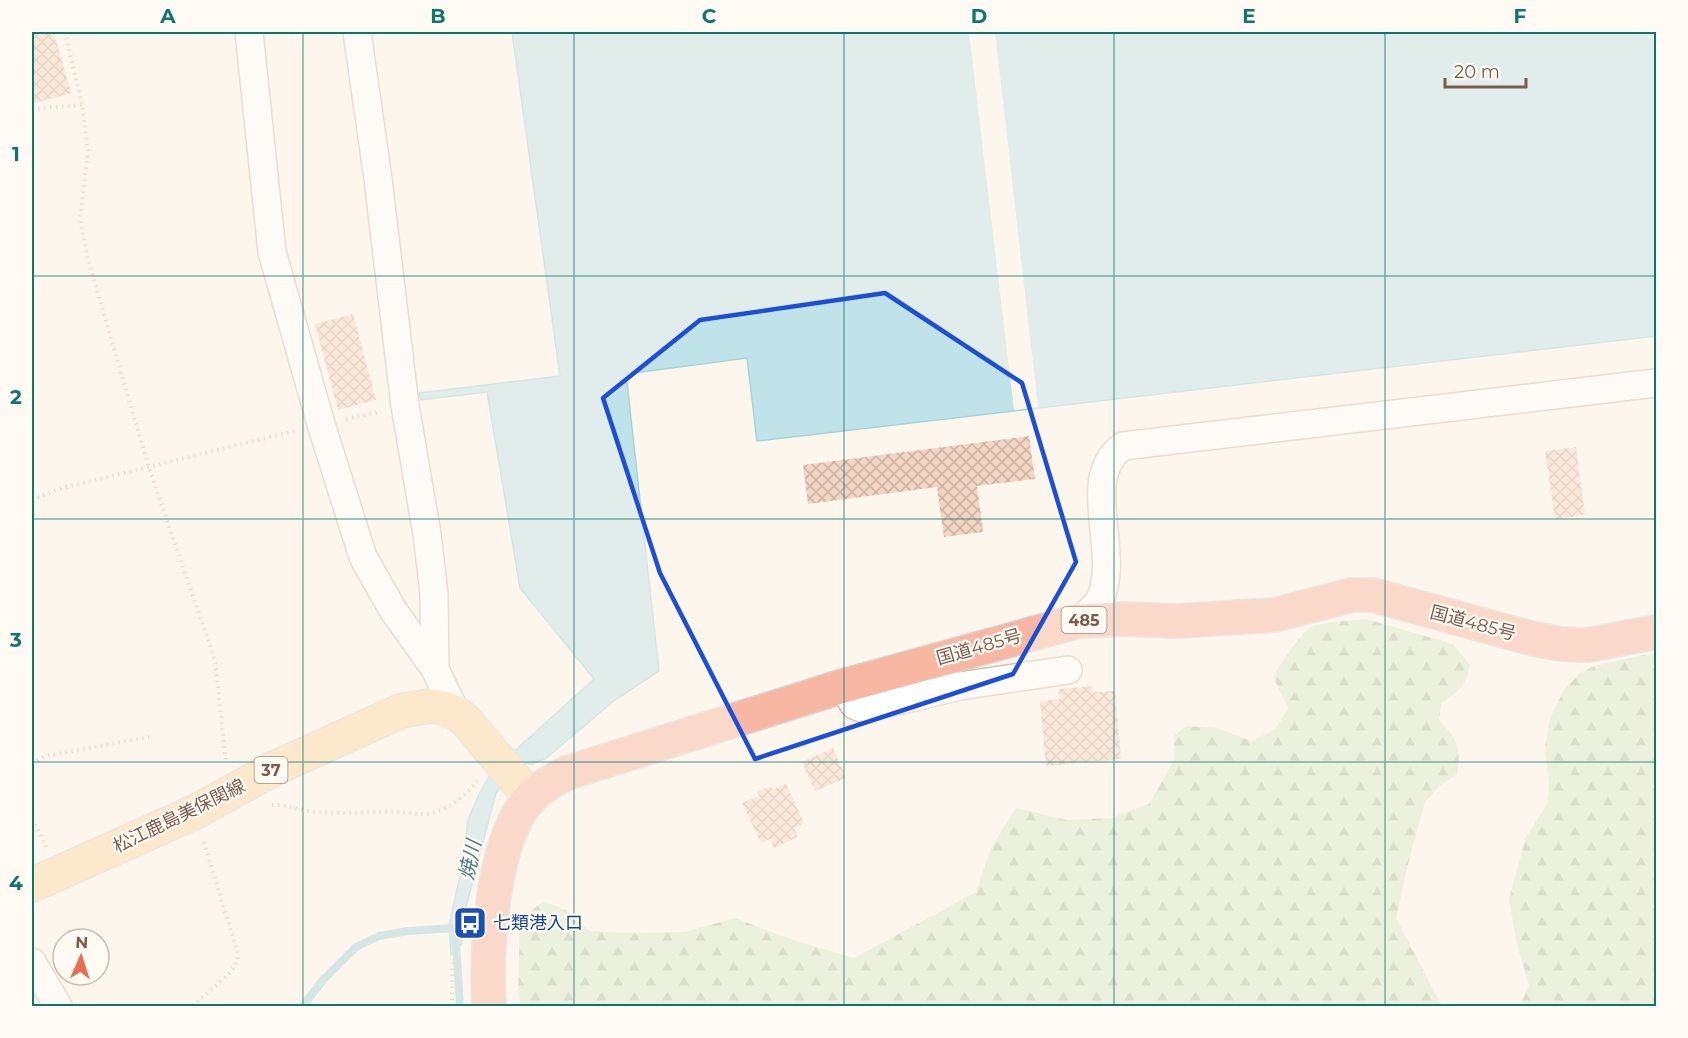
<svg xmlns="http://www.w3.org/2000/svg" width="1688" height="1038" viewBox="0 0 1688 1038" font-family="Montserrat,'Noto Sans JP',sans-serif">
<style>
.forest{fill:url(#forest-firs)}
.water{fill:#bfe3e8;stroke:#a5d3da;stroke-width:1.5}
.pier{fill:#fdf6ec}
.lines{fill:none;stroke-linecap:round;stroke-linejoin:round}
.stream{stroke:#a5d3da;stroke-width:8}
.building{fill:url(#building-cross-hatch)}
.minor-casing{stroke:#d1beb0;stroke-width:30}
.major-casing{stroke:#dad1cd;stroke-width:36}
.highway-casing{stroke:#dad1cd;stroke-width:36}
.path{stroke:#d9b8a5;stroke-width:4;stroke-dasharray:1.5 4.5;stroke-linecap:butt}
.minor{stroke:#fff;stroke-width:27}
.major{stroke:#fbd9a5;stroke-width:33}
.highway{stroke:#f7b7a3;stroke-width:33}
.marked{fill:none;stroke:#1d4ed8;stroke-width:4.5;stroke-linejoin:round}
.grid{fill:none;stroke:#0f766e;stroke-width:1.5;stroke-opacity:0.55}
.labels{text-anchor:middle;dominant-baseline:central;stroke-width:4.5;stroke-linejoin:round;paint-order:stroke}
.shield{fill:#fffaf3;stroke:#a28b7f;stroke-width:1.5}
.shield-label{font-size:16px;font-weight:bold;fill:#7a5c4d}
.street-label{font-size:18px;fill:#7a5c4d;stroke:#fffaf3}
.transit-label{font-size:18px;fill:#164399;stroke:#fffaf3;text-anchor:start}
.water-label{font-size:20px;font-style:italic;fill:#437c86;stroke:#fffaf3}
.neatline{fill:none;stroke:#0f766e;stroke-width:2}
.grid-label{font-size:20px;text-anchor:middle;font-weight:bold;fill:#0f766e}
</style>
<defs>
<pattern id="forest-firs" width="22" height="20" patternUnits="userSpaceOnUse" patternTransform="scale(1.5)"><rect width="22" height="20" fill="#d8ecc9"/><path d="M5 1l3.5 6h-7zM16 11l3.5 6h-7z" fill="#b4c2a5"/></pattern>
<pattern id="building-cross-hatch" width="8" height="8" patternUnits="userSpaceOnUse" patternTransform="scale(1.5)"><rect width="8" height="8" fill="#f3d5c3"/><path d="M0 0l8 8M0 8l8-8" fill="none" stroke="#cab0a1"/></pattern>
</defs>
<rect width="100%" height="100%" fill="#fdf6ec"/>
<path class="forest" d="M1366 619 1453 644 1470 665C1466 687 1459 691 1441 703L1439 720C1457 738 1462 749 1457 774L1440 786 1425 802 1410 856 1396 918 1442 1006H521L518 992 520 920 543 901 568 911 590 931 631 933 684 932 735 918 799 942 854 958 976 892 991 848 1016 808 1067 820 1111 818 1149 804 1174 760V736L1186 726 1217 728 1251 741 1276 729 1288 708 1273 677C1279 666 1300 634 1310 628 1320 621 1353 621 1366 619Z
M1656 654V1006H1520L1529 985 1517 945 1509 899 1526 837 1547 804 1549 786 1545 747 1550 718 1564 690 1580 673 1594 666 1643 655Z"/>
<path class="water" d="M512 32H1656V336L757 441 747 358 626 374 659 671 615 700 545 759 532 764 522 763 496 793 466 907 461 922 462 943 451 955 449 925 463 862 468 820 478 796 488 778 510 755 594 679 520 588 487 392 421 400 419 393 560 376Z"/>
<path class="pier" d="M969 32H995L1038 407 1014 410Z"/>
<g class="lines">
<path class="stream" d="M303 1006 323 980 356 947 379 936 408 931 455 928 460 1006"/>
</g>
<path class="building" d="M41 32H54L71 93 32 104V34Z
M353 314 376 400 338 410 315 324Z
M1029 436 1035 479 977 486 983 532 944 537 937 487 808 504 803 465Z
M1576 447 1585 515 1555 519 1545 451Z
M1093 686V692L1115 691 1121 759 1046 766 1040 701 1060 699 1059 689Z
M833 748 846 778 815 791 802 762Z
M786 784 804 823 794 828 798 837 774 848 770 839 761 843 742 803 759 796 757 792 771 786 773 790Z"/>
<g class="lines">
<g class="minor-casing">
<path id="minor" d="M249 32 272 252 321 424 363 557 393 610 435 669
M357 32 378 179 405 406 427 534 434 594 435 669 456 713
M1079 621C1085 615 1094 608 1099 601 1123 555 1077 478 1123 446L1656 383
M843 686 854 705 861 708 876 706 960 686 1068 670
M32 962 58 1006"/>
</g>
<g class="major-casing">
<path id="major" d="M32 885 195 812 275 768 401 711 430 706 444 708 456 713 466 721 531 798"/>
</g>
<g class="highway-casing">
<path id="highway" d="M489 1006C486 951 491 838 532 796 542 786 554 780 567 773L843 686 1079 621 1122 619 1178 621 1274 615 1352 595H1373L1534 639 1561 644 1588 645 1656 632"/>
</g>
<path class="path" d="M65 32 82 105 88 152 80 219 88 260 149 468 215 660 226 763
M32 109 82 105
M346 419 379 412
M32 500 59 489 295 431
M32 764 45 756 149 737
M272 805C285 804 295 809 308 811 338 815 370 811 401 812 412 813 421 816 433 813 450 808 467 795 477 781
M32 819 47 848
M193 1006 231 972 238 960 237 950 203 840
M452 1006V965L458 958"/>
<use href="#minor" class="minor"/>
<use href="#major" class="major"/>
<use href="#highway" class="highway"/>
</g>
<path d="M0 0H1688V1038H0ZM885 293 1022 383 1076 562 1013 674 755 759 660 573 603 398 700 320Z" fill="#fdf6ec" fill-opacity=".55" fill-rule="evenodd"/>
<path class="marked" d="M885 293 1022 383 1076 562 1013 674 755 759 660 573 603 398 700 320Z"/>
<path class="grid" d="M303 32V1006M574 32V1006M844 32V1006M1114 32V1006M1385 32V1006M32 276H1656M32 519H1656M32 762H1656"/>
<defs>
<g id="bus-square" transform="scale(1.725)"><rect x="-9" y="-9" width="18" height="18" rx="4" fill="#1a4fb4" stroke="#fffaf3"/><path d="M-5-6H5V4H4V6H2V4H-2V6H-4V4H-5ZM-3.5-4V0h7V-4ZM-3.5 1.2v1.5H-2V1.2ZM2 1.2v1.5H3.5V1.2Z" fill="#fff"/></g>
</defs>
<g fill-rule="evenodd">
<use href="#bus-square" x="470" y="923"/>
</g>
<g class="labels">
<g class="shield">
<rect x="1061.5" y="607" width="45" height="26" rx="4.5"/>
<rect x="254.5" y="757" width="33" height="26" rx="4.5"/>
</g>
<g class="shield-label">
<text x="1084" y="620">485</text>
<text x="271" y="770">37</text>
</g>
<g class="street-label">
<text transform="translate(1473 623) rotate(15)">国道485号</text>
<text transform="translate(979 647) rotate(-16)">国道485号</text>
<text transform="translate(179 816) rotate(-26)">松江鹿島美保関線</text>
</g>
<g class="transit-label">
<text x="493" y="923">七類港入口</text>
</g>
<g class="water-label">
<text transform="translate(470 860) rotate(-78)">焼川</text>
</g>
</g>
<rect width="1688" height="1038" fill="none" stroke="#fffaf3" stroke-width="66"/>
<g transform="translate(81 957) rotate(3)"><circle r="28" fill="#fffaf3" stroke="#cabbb1" stroke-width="1.5"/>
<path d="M0-4.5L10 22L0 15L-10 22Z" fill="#e76f51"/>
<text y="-9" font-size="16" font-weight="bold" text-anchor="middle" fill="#7a5c4d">N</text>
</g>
<path d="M1445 78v9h81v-9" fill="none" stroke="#7a5c4d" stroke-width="3"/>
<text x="1454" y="78" font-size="18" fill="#7a5c4d" stroke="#fffaf3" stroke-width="4.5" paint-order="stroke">20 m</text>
<rect x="33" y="33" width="1622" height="972" class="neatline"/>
<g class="grid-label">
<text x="168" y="23">A</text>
<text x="438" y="23">B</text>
<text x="709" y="23">C</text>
<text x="979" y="23">D</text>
<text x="1249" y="23">E</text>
<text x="1520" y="23">F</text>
<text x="16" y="161">1</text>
<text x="16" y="404">2</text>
<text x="16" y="647">3</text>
<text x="16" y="890">4</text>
</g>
</svg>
